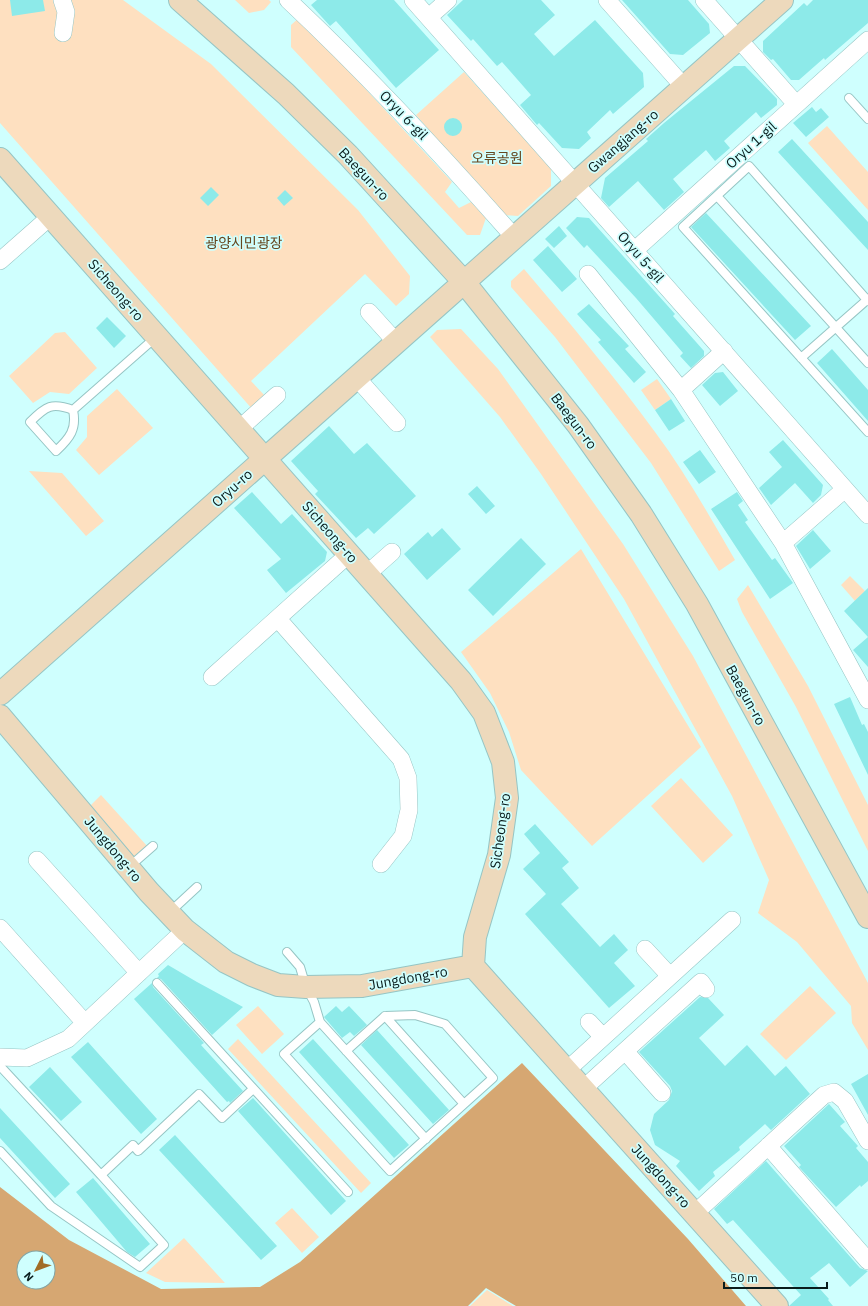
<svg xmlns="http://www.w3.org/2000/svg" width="868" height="1306" viewBox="0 0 868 1306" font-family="'IBM Plex Sans','Noto Sans KR',sans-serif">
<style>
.green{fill:#fee0c0}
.forest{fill:#d6a772;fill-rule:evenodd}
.building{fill:#8deae9}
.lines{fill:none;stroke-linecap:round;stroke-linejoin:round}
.lane-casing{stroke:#96c5c4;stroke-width:10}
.street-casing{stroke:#96c5c4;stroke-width:18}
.secondary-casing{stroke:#96c5c4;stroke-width:24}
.lane{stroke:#fff;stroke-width:8}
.street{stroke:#fff;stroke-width:17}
.secondary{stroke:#edd9bc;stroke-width:22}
.labels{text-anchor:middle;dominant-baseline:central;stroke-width:3.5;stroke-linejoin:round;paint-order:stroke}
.street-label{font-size:14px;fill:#091c1c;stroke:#cffffe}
.park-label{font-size:14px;fill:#67461e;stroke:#cffffe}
</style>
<rect width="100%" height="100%" fill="#cffffe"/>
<path class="green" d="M0 0H123L211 64 358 210 410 276 409 294 396 306 365 274 251 381 267 398 253 410 0 123Z
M235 0H269L271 2 264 10 249 13Z
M300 17 320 40 452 182 445 192 459 208 471 202 486 218 480 235H467L291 47V25Z
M464 72 551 168V186L518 216 503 215 416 115Z
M827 126 868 172V210L808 143Z
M524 269C569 322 614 376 655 432 685 472 710 517 735 560L719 571 651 463 555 337 511 287V281Z
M461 329 498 369 623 544 693 656 868 983V1050L852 1023 851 1006 797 942 758 913 769 880 732 796 624 599 541 474 500 417 430 337 437 330Z
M65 332 97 368 69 394 50 392 33 403 9 376 55 333Z
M657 379 671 399 655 410 641 390Z
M117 389 153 428 99 475 76 450 87 437V416Z
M29 471 62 473 104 521 86 536Z
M581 549 701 747 592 846 521 770 509 732 490 693 461 652Z
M850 576 865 591 855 601 841 585Z
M748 585 808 686 868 805V851L796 707 742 612 737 599Z
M681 778 733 835 703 863 651 806Z
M101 795 148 847 129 864 84 812Z
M810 986 836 1013 786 1060 760 1034Z
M258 1006 284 1034 262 1054 236 1025Z
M238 1039 371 1183 361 1193 228 1049Z
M292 1208 319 1237 302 1253 275 1223Z
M184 1238 225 1283 165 1282 146 1273Z
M487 1290 513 1306H470Z"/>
<path class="forest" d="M522 1063 688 1239 746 1306H516L486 1288 468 1306H0V1187L69 1240 161 1289 260 1287 300 1262ZM24 1258H48V1282H24Z"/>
<path class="building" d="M10 0H43L45 11 12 16Z
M317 0H394L439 50 396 88 336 21 330 26 311 5Z
M463 0H541L555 15 534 34 554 56 595 20 643 73 644 87 613 114 610 110 587 132 591 138 579 149 562 148 539 123 537 125 520 105 531 95 502 62 497 66 473 39 471 41 447 15Z
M622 0H688L709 24 710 33 683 55 670 54Z
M813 0H868V23L825 60 824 58 799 80H791L773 59 771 60 763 52V41L804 3 807 6Z
M734 66H745L777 99V105L761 118 756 112 724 141 730 148 715 161 706 150 673 179 684 192 664 210 638 181 609 207 601 198 605 178 648 141 646 139 664 123Z
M812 107 816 112 821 108 829 117 806 137 793 123Z
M444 127a9 9 0 1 1 18 0a9 9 0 1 1-18 0Z
M792 139 868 222V250L778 152Z
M211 187 219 195 208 206 200 198Z
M285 190 293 198 284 206 277 198Z
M706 213 811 326 795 340 691 227Z
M577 217 589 218 675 314 673 316 704 351V356L691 368 680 356 683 353 636 298 587 245 584 248 566 228Z
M559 226 567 236 554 248 545 239Z
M548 246 577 279 562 292 533 260Z
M589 304 629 346 625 349 646 372 634 383 598 342 601 340 577 314Z
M107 317 126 336 114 348 96 328Z
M832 349 868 390V421L817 363Z
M723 372 738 391 720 406 702 385 715 373Z
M671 399 685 421 669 431 655 410Z
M329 426 354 454 367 443 416 496 374 534 368 528 356 538 315 494 318 491 291 461Z
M783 440 823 485 821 495 813 503 795 483 771 505 759 488 782 467 769 452Z
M700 450 716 472 699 484 683 462Z
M477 486 495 506 486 514 468 494Z
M252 492 281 524 292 514 327 552 325 561 286 593 267 570 281 559 234 508Z
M737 492 743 501 738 505 748 520 745 522 772 560 775 558 793 583 770 599 711 509Z
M442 528 461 549 427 580 404 554 428 532 432 537Z
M813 530 831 551 810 569 796 546Z
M521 538 546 564 493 616 468 590Z
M868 588V667L853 650 868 637 844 611Z
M850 697 862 725 864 724 868 732V775L834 704Z
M535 824 569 862 562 868 579 888 561 904 600 947 614 934 628 950 614 963 635 986 609 1008 525 914 546 894 523 869 540 853 524 834Z
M168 965 197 982 243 1007 212 1035 161 979 157 978 159 976 158 974Z
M152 983 153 987 204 1043 201 1045 243 1091 230 1103 229 1101 227 1102 134 999Z
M700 997 708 998 724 1015 699 1038 725 1066 747 1045 775 1076 786 1066 810 1094 771 1130 765 1124 739 1147 740 1150 713 1172 715 1176 699 1191 676 1166 680 1161 655 1145 650 1130 654 1114 669 1100 672 1091 670 1086 639 1052Z
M336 1006 342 1012 349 1006 367 1025 354 1036 350 1032 342 1038 324 1017Z
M377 1030 449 1110 433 1124 361 1045Z
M313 1039 409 1145 394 1158 299 1052Z
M88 1042 157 1119 141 1134 71 1057Z
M50 1067 82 1102 61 1121 29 1087Z
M868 1074V1115L851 1084Z
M253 1098 346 1201 331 1215 238 1111Z
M829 1104 845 1122 840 1126 858 1146 856 1148 868 1162V1181L861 1187 860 1185 836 1207 799 1167 801 1165 784 1146Z
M0 1108 70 1184 55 1198 0 1138Z
M175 1135 277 1246 261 1260 159 1150Z
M766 1161 860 1268 868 1271 850 1287 829 1263 810 1278 829 1299 828 1300 833 1306H789L801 1295 733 1220 727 1224 714 1209Z
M93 1178 150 1244 135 1257 127 1252 76 1192Z"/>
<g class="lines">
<g class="lane-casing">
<path id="lane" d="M849 98 868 119
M717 196 868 363
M868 301 749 166 683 227 868 432
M801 358 868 299
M73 410C77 429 70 438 56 451L30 422C46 406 52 402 73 410L156 337
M129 867 153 846
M170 912 197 887
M287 952 300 967 306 987 314 1002 320 1022 284 1054 390 1171 464 1104 385 1016 346 1051
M157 983 348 1192
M385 1016 415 1015 445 1024 493 1078 464 1104
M320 1022 426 1139
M0 1066 101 1175 133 1145 138 1151 199 1094 222 1118 253 1089
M0 1151 51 1206 140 1267 164 1245 101 1175"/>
</g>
<g class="street-casing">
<path id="street" d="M62 0 66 12 63 33
M288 0C368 75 442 155 514 237
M413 0 868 515
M607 0 684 87
M704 0 796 104
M429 17 448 0
M635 250 868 40
M0 261 51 216
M588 274 681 390 783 543 868 700
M369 312 396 342
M356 377 397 423
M681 390 724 351
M239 429 277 395
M783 543 845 489
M367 574 392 552
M278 619 401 759 408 778 409 810 403 836 381 864
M212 677 349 554
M37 860 139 973
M0 928 85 1023
M645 949 670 976
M589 1022 603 1037
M625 1051 662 1093
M0 1057 27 1058 68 1039 185 930
M566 1071 732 920
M583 1089 701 982 706 989
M768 1146 868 1261
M694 1214 824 1095 834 1092 845 1101 868 1141"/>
</g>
<g class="secondary-casing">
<path id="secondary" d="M180 0 286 94 348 155 464 282 578 425 641 514 697 604 868 917
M0 159 461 681 484 713 503 762 507 798 499 855 475 937 473 966
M0 694 782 0
M0 716 149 892 185 930 226 962 252 975 278 985 306 987 362 986 473 966 777 1306"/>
</g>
<use href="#lane" class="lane"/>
<use href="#street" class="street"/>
<use href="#secondary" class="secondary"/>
</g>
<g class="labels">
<g class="street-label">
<text transform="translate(404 115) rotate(46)">Oryu 6-gil</text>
<text transform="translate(623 141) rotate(-41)">Gwangjang-ro</text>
<text transform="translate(751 145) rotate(-42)">Oryu 1-gil</text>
<text transform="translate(364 174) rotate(47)">Baegun-ro</text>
<text transform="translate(641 257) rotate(49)">Oryu 5-gil</text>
<text transform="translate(116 290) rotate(49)">Sicheong-ro</text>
<text transform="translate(574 421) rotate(53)">Baegun-ro</text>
<text transform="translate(232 488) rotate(-42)">Oryu-ro</text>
<text transform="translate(330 532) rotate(49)">Sicheong-ro</text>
<text transform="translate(746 695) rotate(61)">Baegun-ro</text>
<text transform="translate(500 831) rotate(-82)">Sicheong-ro</text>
<text transform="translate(113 849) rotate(50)">Jungdong-ro</text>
<text transform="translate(408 978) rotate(-10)">Jungdong-ro</text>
<text transform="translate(661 1176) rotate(48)">Jungdong-ro</text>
</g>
<g class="park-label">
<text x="497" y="158">오류공원</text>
<text x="244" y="243">광양시민광장</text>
</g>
</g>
<g transform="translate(36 1270) rotate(228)"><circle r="19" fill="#cffffe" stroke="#80a4a4"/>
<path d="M0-3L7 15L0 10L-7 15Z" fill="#a16c26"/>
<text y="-6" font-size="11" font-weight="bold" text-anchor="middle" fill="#091c1c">N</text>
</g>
<path d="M724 1282v6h103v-6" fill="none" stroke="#091c1c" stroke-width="2"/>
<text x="730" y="1282" font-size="12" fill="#091c1c" stroke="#cffffe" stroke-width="3" paint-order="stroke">50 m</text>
</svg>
